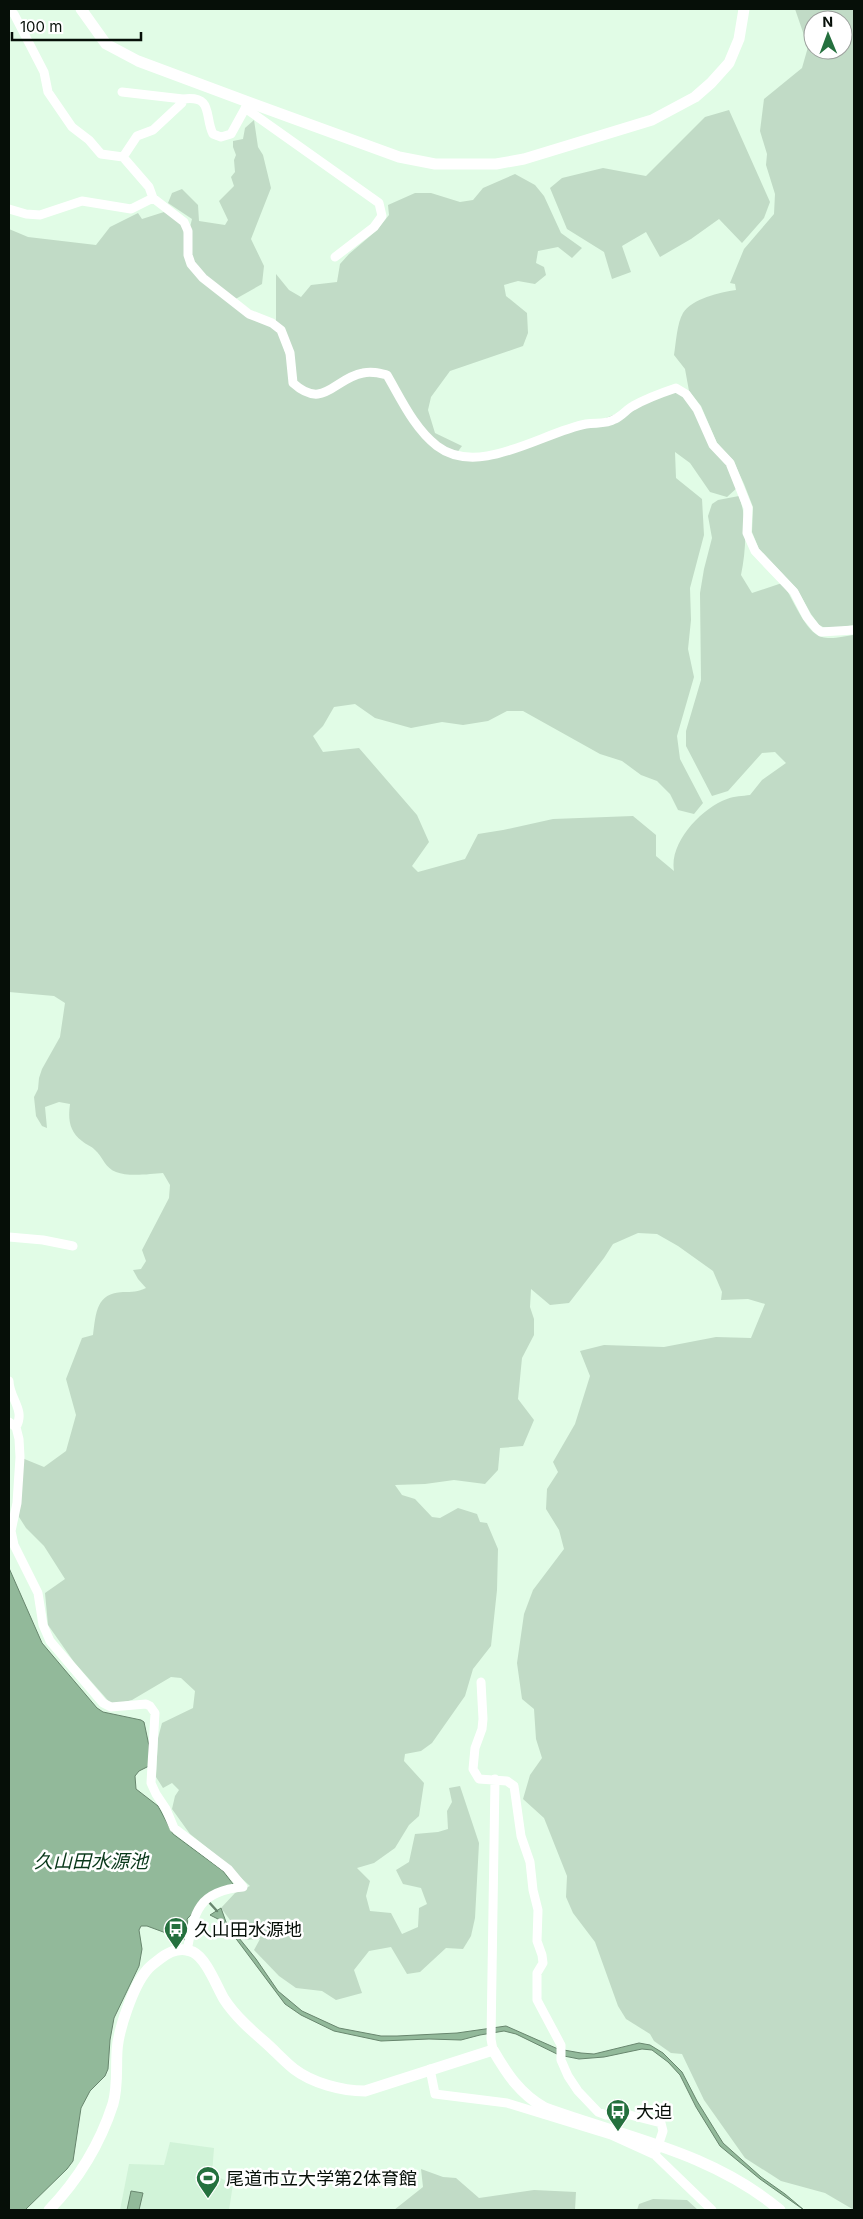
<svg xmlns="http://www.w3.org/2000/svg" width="863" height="2219" viewBox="0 0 863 2219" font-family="Inter,'Noto Sans JP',sans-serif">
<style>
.built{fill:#d1f3d8}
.green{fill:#c1dbc6;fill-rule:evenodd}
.water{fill:#92b99a;stroke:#68866e}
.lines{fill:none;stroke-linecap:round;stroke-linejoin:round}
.stream{stroke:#68866e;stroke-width:2.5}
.minor{stroke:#fff;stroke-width:9}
.tertiary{stroke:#fff;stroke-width:11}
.labels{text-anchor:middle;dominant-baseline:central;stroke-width:5;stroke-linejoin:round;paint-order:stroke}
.poi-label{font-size:18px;fill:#060f08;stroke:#fff;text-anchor:start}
.water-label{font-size:19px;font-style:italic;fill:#09381a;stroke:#fff}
</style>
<rect width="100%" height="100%" fill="#e1fce6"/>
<path class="built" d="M170 2142 214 2148 212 2174 233 2184 229 2210H120L129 2164 164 2165Z"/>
<path class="green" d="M795 9H854V625L836 628 823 627 819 625 811 614 797 589 759 549 752 532 753 507 744 484 733 460 717 443 701 406 689 391 685 369 674 355C676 343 677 323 683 313 692 299 720 292 736 290L735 284 730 283 744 249 774 214 775 194 766 165 767 154 760 131 764 99 802 68 808 47ZM813 20H843V50H813Z
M729 110 770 202 764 218 742 243 719 219 691 239 660 257 646 232 622 246 631 272 612 279 604 252 567 229 550 188 562 178 603 168 646 176 705 117Z
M254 120 258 147 263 155 271 188 251 239 264 266 262 284 232 301 192 264 189 231 192 219 168 203 172 193 182 189 198 205 199 221 225 225 228 220 219 201 234 186 231 177 235 172 234 160 236 155 233 147V141L243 139 245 128Z
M515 174 535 185 544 196 561 233 582 248 572 258 558 247 538 251 536 263 544 267 546 275 535 284 518 281 504 285 506 296 527 313 528 333 523 346 450 371 431 397 428 410 435 433 462 446 456 454 438 445 421 427 387 374 374 370 313 394 294 382 276 322V274L289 290 301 297 311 285 337 282 340 264 349 254 376 231 389 215 388 205 415 193H431L460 202 473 200 483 188Z
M164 212 182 223 190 265 279 331 288 354 291 384 312 397 362 375 385 376 436 448 482 458 586 426 675 390 685 396 728 464 738 487 727 497 710 492 690 463 675 452 676 478 702 499 704 535 690 588 691 620 688 649 694 677 677 736 680 759 703 803 694 814 678 810 670 794 657 781 641 775 622 761 600 754 523 711H507L488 721 463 725 442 722 411 728 375 718 355 704 334 707 323 726 313 736 323 752 359 748 417 815 429 842 412 866 418 872 465 859 478 834 503 830 553 819 633 816 656 835V856L674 871C669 842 702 808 727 799 734 796 743 796 750 795L762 780 786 763 775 752 762 753 728 791 712 796 686 746V731L701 680 700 593 704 569 712 538 708 516 712 504 718 500 739 496C748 521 746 550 741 575L752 593 782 583C793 597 805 633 822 637 831 640 845 636 854 635V2210L825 2193 781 2181 745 2158 704 2100 682 2054 671 2053 654 2041 650 2034 626 2019 618 2006 595 1942 573 1913 566 1897 567 1876 544 1818 523 1799 530 1775 542 1758 536 1739 534 1709 522 1699 517 1663 524 1614 533 1590 564 1549 559 1530 546 1509 547 1489 558 1472 553 1462 575 1424 590 1376 580 1351 604 1345 664 1347 716 1337 751 1338 765 1304 748 1299 721 1300 722 1292 713 1271 678 1246 657 1234 638 1233 613 1244 604 1258 569 1303 550 1305 531 1289 530 1307 534 1319V1335L522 1358 518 1399 534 1420 523 1446 500 1448 498 1470 485 1484 454 1480 425 1484 395 1485 402 1495 415 1499 432 1517 440 1518 458 1508 477 1514 480 1522 487 1523 498 1549 497 1590 491 1646 473 1669 465 1696 432 1743 421 1751 405 1754 404 1761 424 1783 419 1816 409 1825 395 1848 374 1863 357 1868 370 1881 366 1896 370 1911 391 1913 402 1934 418 1927 419 1908 427 1904 421 1888 403 1884 396 1870 409 1862 415 1834 438 1832 448 1829 447 1811 452 1802 449 1788 460 1786 479 1843 475 1918 471 1936 463 1949 446 1948 420 1972 407 1974 391 1947 369 1951 354 1970 362 1993 336 2000 322 1991 296 1988 279 1976 254 1950 260 1939 245 1940 221 1908 235 1893 250 1886 215 1854 190 1834 172 1809 175 1796 179 1790 172 1783 163 1788 156 1777 158 1738 162 1723 193 1708 195 1691 181 1678 171 1677 132 1700 112 1705 74 1662 48 1625 45 1593 65 1579 44 1546 26 1528 19 1517 22 1458 44 1467 66 1451 76 1415 66 1379 82 1338 93 1335C96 1313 96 1293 123 1292 132 1292 138 1292 146 1288L138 1279 133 1270 141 1269 146 1261 142 1250 169 1198 170 1185 163 1173C150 1174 128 1177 116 1172 105 1168 103 1157 95 1150 92 1146 86 1145 82 1141 69 1131 68 1119 70 1104L59 1102 45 1107 47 1128 42 1126 36 1116 34 1097 38 1089 39 1078 42 1069 60 1037 65 1003 54 996 9 992V229L28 237 96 245 110 227 138 213 142 219Z
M421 2169 443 2177 456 2178 479 2198 534 2190 576 2192 575 2210H394L423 2187Z
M653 2199 687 2200 698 2210H637L639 2204Z"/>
<path class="water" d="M9 1568 42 1643 97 1708 103 1712 141 1720 144 1722 149 1746V1766L139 1771 135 1776 136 1789 158 1806 173 1834 223 1871 233 1884 230 1887 215 1890 187 1919 188 1925 185 1940 147 1926H141L139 1930 142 1949 139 1966 114 2018 110 2040 108 2069 105 2076 90 2091 81 2108 73 2161 67 2169 25 2210H9Z
M221 1908 226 1922 256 1959 278 1991 302 2011 339 2028 381 2036H397L457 2033 506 2026 558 2049 581 2053 594 2054 639 2043 650 2045 663 2053 682 2072 697 2101 723 2143 761 2177 785 2194 804 2210 760 2179 720 2146 696 2107 680 2075 668 2062 652 2050 642 2049 604 2057 579 2059 559 2055 516 2034 504 2031 480 2035 461 2040 429 2039 381 2041 334 2031 301 2015 285 2004 228 1928 220 1920 210 1915Z
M131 2191 143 2193 139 2210H127Z"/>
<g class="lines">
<path class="stream" d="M207 1900 217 1911"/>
<path class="minor" d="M9 10 14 14 44 72 48 92 72 127 89 140 101 154 123 157 149 187 153 198 184 222 188 231V255L191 264 203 278 249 314 272 323 281 330 290 353 293 383C324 411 334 378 363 373 372 371 379 373 387 375 401 399 414 428 437 446 479 478 543 432 586 424 596 422 605 425 615 419 622 416 627 409 633 406 647 398 661 393 676 388L686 394 697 409 713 445 730 463 748 508 747 533 755 551 794 592 807 617 816 628 821 632 854 630
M122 92 183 99C214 95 204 116 213 134L221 137 231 134 247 105
M245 108 379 203 382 216 374 227 335 257
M123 157 137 136 153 130 182 103 183 99
M9 209 26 214 40 215 82 201 131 209 153 198
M9 1237 43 1240 73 1246
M9 1381C9 1398 26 1410 16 1427
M9 1422 16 1427 19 1439 20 1457 17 1503 11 1531 14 1545 38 1593 43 1625 50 1641 103 1703 111 1707 146 1704 150 1706 155 1713 151 1783 156 1794 166 1809 174 1828 228 1869 243 1887
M481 1682 483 1719 482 1729 475 1748 473 1769 479 1779 507 1781 514 1786 521 1836 530 1862 533 1890 538 1910 537 1941 542 1955 543 1963 537 1973V2000L561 2045V2060L568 2076 578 2091 598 2112 606 2115H630L661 2123 663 2131 655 2155 712 2210
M187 1951C194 1913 197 1891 243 1887
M493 2050 491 2039 495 1779
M430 2069 435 2094 507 2103 611 2135 655 2155"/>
<path class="tertiary" d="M81 9 106 44 138 61 248 102 399 157 435 164H496L524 159 652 120 695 97 711 83 729 63 739 39 744 9
M49 2210C78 2180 100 2144 113 2104 118 2087 116 2068 117 2051 118 2031 133 1986 147 1970 150 1966 156 1962 161 1958 170 1951 182 1947 193 1952 206 1958 217 1987 224 1999 235 2016 251 2030 266 2043 275 2051 284 2061 294 2069 312 2083 342 2091 365 2091L493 2050C507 2074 520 2094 545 2108 627 2138 711 2152 780 2210"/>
</g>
<defs>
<g id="bus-pin" transform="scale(1.25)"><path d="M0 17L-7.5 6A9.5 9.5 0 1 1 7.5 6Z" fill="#25703e" stroke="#fff"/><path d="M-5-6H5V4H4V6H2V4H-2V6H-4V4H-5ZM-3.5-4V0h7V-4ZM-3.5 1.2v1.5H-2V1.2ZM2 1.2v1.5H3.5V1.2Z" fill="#fff"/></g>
<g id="stadium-pin" transform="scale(1.25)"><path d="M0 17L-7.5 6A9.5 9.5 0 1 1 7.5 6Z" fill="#25703e" stroke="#fff"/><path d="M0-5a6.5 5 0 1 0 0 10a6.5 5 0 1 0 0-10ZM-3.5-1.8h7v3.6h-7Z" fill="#fff"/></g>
</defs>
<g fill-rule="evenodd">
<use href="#bus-pin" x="176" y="1929"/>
<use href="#bus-pin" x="618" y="2111"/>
<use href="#stadium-pin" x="208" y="2178"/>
</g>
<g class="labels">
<g class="poi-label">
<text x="194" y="1929">久山田水源地</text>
<text x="636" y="2111">大迫</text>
<text x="226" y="2178">尾道市立大学第2体育館</text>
</g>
<g class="water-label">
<text x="91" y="1861">久山田水源池</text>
</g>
</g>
<rect width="863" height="2219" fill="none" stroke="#060f08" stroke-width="20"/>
<g transform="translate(828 35) rotate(359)"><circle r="24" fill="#ffffff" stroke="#9b9f9c"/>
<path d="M0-4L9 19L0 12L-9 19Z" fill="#25703e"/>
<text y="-8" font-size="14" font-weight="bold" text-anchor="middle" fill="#060f08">N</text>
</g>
<path d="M12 32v8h129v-8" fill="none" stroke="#060f08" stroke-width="2.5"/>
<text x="20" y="32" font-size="15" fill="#060f08" stroke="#ffffff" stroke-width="4" paint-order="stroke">100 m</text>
</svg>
